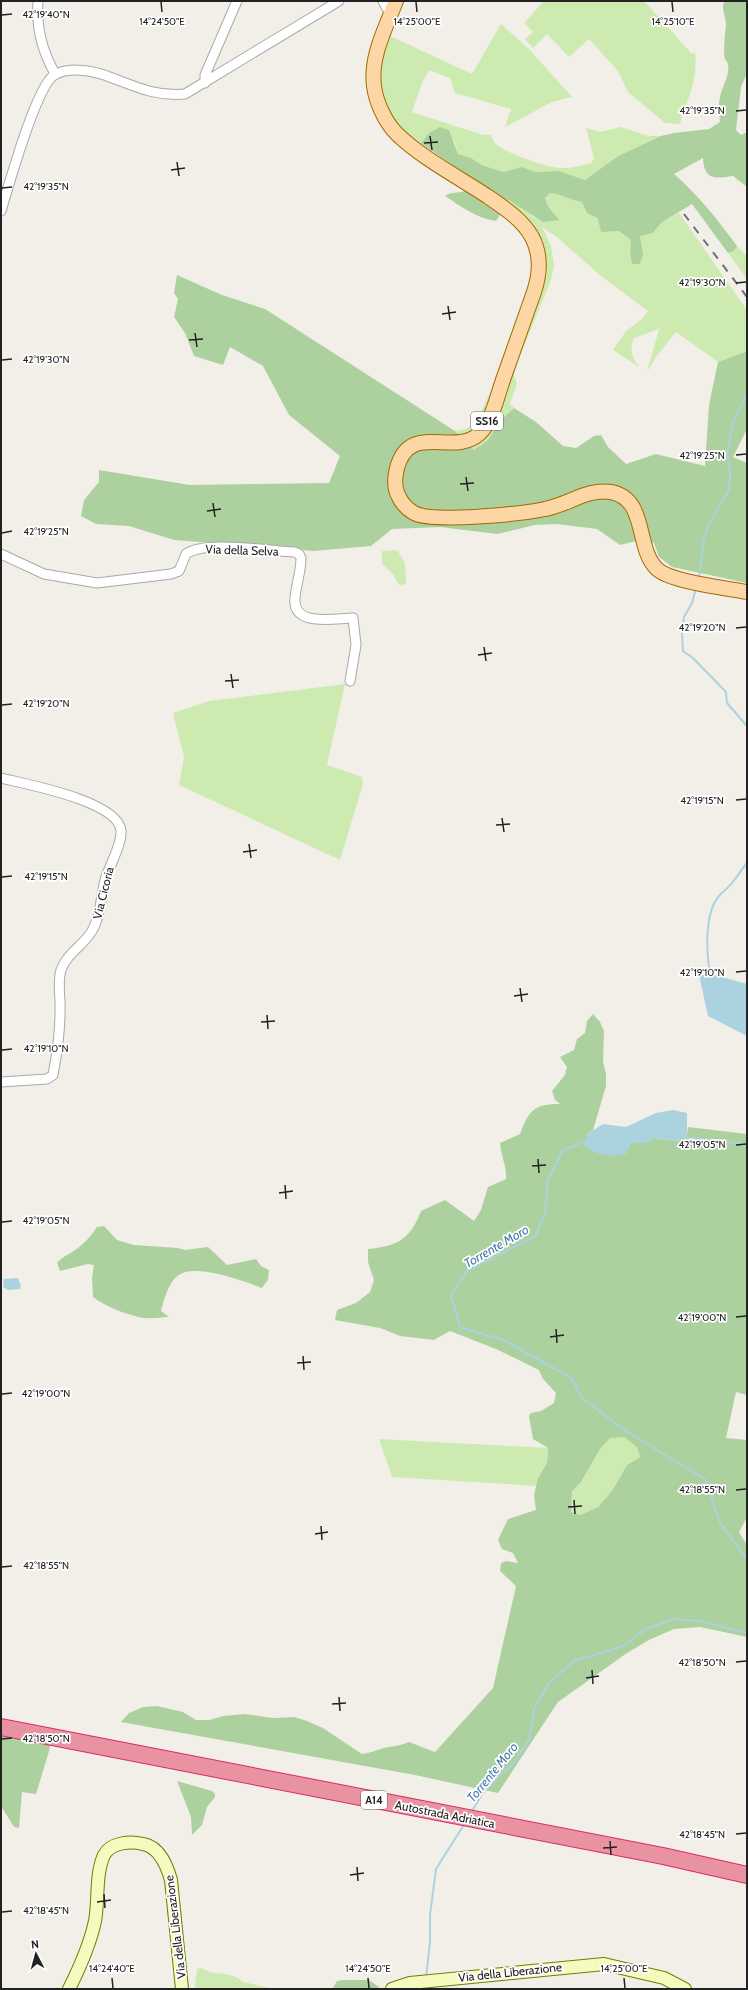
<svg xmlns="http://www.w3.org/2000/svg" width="748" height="1990" viewBox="0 0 748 1990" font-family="Cabin,sans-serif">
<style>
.grass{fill:#cdebb0}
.forest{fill:#add19e;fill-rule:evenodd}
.water{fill:#aad3df}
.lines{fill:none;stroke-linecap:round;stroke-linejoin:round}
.stream{stroke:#aad3df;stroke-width:2}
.street-casing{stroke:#a9a9a9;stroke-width:11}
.secondary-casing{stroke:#707d05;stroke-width:14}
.primary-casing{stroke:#a06b00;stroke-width:16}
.highway-casing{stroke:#dc2a67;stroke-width:18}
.street{stroke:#fff;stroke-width:9}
.secondary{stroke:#f7fabf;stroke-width:12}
.primary{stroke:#fcd6a4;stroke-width:14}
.highway{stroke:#e892a2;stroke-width:16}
.rail{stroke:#707070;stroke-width:2;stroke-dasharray:8 8;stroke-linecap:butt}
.ticks{fill:none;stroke:#222;stroke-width:1.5}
.labels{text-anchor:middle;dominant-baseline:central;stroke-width:3.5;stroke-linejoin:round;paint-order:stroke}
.shield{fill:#fff;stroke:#646464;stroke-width:1}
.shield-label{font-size:11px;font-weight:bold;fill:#222}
.street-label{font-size:12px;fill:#222;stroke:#fff}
.water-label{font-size:13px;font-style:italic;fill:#4a7aab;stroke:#fff}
.ticks-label{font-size:10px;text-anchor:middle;fill:#222;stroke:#fff;stroke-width:3.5;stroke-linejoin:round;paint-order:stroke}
</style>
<rect width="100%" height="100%" fill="#f2efe9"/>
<path class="grass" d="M544 1H644L692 54 695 52C698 84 688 95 680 124L665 123 628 92 618 71 589 39 569 57 547 34 533 48 525 39 533 32 524 23Z
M501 24 529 49 572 97 552 102 505 127 511 109 455 93 450 78 429 70 422 83 412 112 483 135H491C492 138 494 142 496 144 505 153 546 167 560 168 570 168 581 166 591 163L594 158 586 128 600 132 621 127 649 136H661L618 156 585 180 559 171 536 172 522 167 503 172 482 165 471 158 458 154 454 140 429 133 421 143 401 128 386 108 378 77 380 62 388 35 472 74Z
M550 193C561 194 570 200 582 202L587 213 631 240 630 252 643 254 640 236 653 233 661 223 679 213 747 310V351L718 362 676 332 656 357 647 372 659 329 634 338C629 350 632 357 639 367L613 350 626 331 643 318 648 311 601 276 558 238 542 227 551 246 554 266 551 280 515 368 514 376 517 383 510 404 514 408 500 421 488 440 474 450 455 431 466 429 476 422 482 410 506 357 533 277C533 249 527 227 500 214L509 200 518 204 535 218 553 212 548 206 545 198Z
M737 246 747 256V279L728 253 734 251Z
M393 550 398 551 405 563 406 584 399 585 393 574 382 564V551Z
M345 684 327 765 362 777 363 784 340 860 179 785 184 757 173 713 209 701Z
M610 1437H624L637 1447 640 1457 627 1465 612 1491 598 1507 580 1515 571 1512 572 1491 581 1482 600 1449Z
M379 1439 548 1448 547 1463 538 1478 537 1486 392 1477Z
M200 1968 213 1973 225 1974 236 1977 243 1982 275 1989H204L195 1987 197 1969Z"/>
<path class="forest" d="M724 1H747V73L741 87 736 130 741 135 747 132V187L733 176C715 179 704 180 703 158L674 174C699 196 718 220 737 246L734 251 728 253 692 204 661 223 653 233 640 236 643 254 640 264H632L630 252 631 240 618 231 601 232 598 219 587 213 582 202C570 200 561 194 550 193L545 198 548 206 559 220 543 222 509 200 496 221C476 218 462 207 445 196 452 191 459 194 467 190L470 178 421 143 429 133 440 127 449 130 458 154 471 158 482 165 503 172 522 167 536 172 559 171 585 180 618 156 661 136 674 133 709 129 720 122C719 114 718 106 720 97 722 87 730 75 728 65 728 62 726 61 725 59 723 51 725 34 726 25 726 15 721 12 724 1Z
M177 275 222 295 265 309 455 431 474 450 488 440 500 421 514 408 536 422 563 446 576 448 594 436 601 435 608 447 626 464 656 454 705 466 709 405 718 362 747 351V429L733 457 747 463V583L672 567 659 557 654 543 636 541 620 545 597 529 557 524 535 525 497 534 440 527 392 529 371 546 314 551 174 540 129 526 96 524 81 516 84 500 99 482V470L190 485 329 483 340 456 289 415 263 366 230 347 223 365 194 356 185 333 174 317 178 299 174 293Z
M593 1014 600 1022 604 1031 603 1061 606 1074V1086L593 1130 587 1134 631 1143H639L653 1138 677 1141 687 1135 688 1127 747 1134V1395L736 1392 726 1438 747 1440V1517L739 1532 747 1545V1637L700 1627 674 1629 649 1640 627 1653 558 1702 498 1793 415 1775 121 1722 129 1713 143 1707 157 1706 183 1712 196 1720H210L223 1716 245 1714 273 1718 294 1717 307 1721 323 1728 362 1754C370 1753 376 1750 384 1748 393 1746 400 1746 409 1742L435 1752 493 1688 516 1586 500 1571 501 1563 506 1561 518 1563 513 1553 502 1549 498 1540 508 1519 536 1510 534 1495 538 1478 547 1463 548 1448 533 1439 529 1416 531 1413 541 1411 554 1403 556 1393 543 1379 539 1370 496 1349 450 1331 434 1340 400 1336 380 1328 335 1320 337 1310 356 1303 370 1292 374 1280 368 1262V1249C397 1246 410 1240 421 1211L445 1200 474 1221 481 1210 488 1187 506 1179C507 1167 501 1156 500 1143L520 1134C529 1110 534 1104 560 1104L555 1100 552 1091 565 1075 567 1067 560 1057 574 1050 577 1039 585 1033 587 1021ZM624 1437 637 1447 640 1457 627 1465 612 1491 598 1507 580 1515 571 1512 572 1491 581 1482 600 1449 610 1438Z
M104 1226 117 1240 134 1245 178 1248 185 1250 208 1247 227 1265 256 1259 261 1266 269 1270 268 1280 262 1288C245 1281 194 1263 179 1275 169 1281 164 1300 161 1311L169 1317C161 1317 152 1319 144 1318 127 1315 106 1307 93 1297L92 1278 94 1265 88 1264 60 1271 57 1263C63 1256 68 1255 75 1250 84 1244 91 1236 97 1227Z
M1 1731 49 1741 50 1748 36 1794 22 1792 19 1828 14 1827 1 1806Z
M177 1781 212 1791 215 1794V1797L207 1807 202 1825 192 1835 191 1817Z
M343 1980H369L379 1987 378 1989H332L337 1981Z"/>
<path class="water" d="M699 975H715L747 984V1036L708 1016Z
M673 1110 687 1113V1135L677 1141 653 1138 647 1143H631L626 1154C611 1157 595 1156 584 1145L587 1134 603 1124 626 1127 656 1113Z
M18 1278 21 1286 20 1289 8 1290 3 1287 4 1279Z"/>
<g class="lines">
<path class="stream" d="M699 578 704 539 709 524 729 490 730 473 727 452 733 422 747 394
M696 588 692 603 684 617 682 634 683 651 693 658 726 692 727 703 747 726
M711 976C706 956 704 913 719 896 722 892 727 889 730 885 736 879 741 870 747 863
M681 1137 747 1144
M587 1140 562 1151 548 1180 545 1212 536 1236 467 1271 451 1295 460 1327 503 1340 572 1378 581 1397 623 1429 706 1480 720 1523 747 1559
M471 1813 482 1794 500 1775 512 1765 529 1740 534 1709 549 1683 574 1661 623 1646 646 1629 673 1619 700 1621 747 1633
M426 1978 430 1942V1915L436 1869 465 1823"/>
<g class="street-casing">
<path id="street" d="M38 1C36 28 42 50 55 74
M383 1 389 12V18
M205 83V75L237 1
M1 211C9 185 35 90 53 76 65 67 88 70 101 74 131 84 152 97 185 94L339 1
M1 554 44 574 97 583 171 574 179 571 186 554C204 540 270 551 294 552L299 554 301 558C301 572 296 585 295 598 292 628 336 618 353 618L356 645 350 681
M1 778C25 784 119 801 121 831 122 844 109 867 105 880 101 895 101 913 94 927 87 944 67 952 61 970 57 982 61 999 60 1012 60 1033 57 1054 53 1075L47 1079 1 1082"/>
</g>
<g class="secondary-casing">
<path id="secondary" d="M69 1989C80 1967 90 1945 95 1921 99 1900 95 1875 104 1855 111 1842 131 1841 143 1844 160 1847 167 1866 171 1880L182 1989
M392 1989 410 1983 604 1964 664 1978 685 1989"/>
</g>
<g class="primary-casing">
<path id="primary" d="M396 1C386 27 370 57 374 86 376 102 385 122 397 134 422 158 458 177 487 196 503 207 522 219 532 237 541 254 540 274 534 292 524 321 514 349 504 377 498 393 492 423 479 434 453 457 410 421 397 468 395 476 394 487 398 495 401 502 407 509 414 513 432 523 522 514 545 509 568 505 587 488 611 492 648 499 635 548 657 569 671 582 726 588 747 592"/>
</g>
<g class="highway-casing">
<path id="highway" d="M1 1727 663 1856 747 1875"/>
</g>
<use href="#street" class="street"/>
<use href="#secondary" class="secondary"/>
<use href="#primary" class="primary"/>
<use href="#highway" class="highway"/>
<path class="rail" d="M684 214 747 297"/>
</g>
<path class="ticks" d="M161 2 162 12M416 2 417 12M672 2 673 12M2 15 12 14M736 111 746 110M430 136 432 150M424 143 438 142M177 162 179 176M171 170 185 168M2 188 12 187M736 283 746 282M448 306 450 320M442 314 456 312M195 333 197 347M189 340 203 339M2 360 12 359M736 455 746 454M466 477 468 491M460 484 474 483M213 503 215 517M207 511 221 509M2 533 12 531M736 628 746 627M484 647 486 661M478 655 492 653M231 674 233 688M225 681 239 680M2 705 12 704M736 800 746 799M502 818 504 832M496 825 510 824M249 844 251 858M243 852 257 850M2 877 12 876M736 972 746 971M520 988 522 1002M514 996 528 994M267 1015 268 1029M261 1022 275 1021M2 1050 12 1049M736 1145 746 1144M538 1159 539 1173M532 1166 546 1165M285 1185 286 1199M279 1193 293 1191M2 1222 12 1221M736 1317 746 1316M556 1329 557 1343M550 1337 564 1335M303 1356 304 1370M297 1363 311 1362M2 1394 12 1393M736 1490 746 1489M574 1500 575 1514M568 1507 582 1506M321 1526 322 1540M315 1534 328 1532M2 1567 12 1566M736 1662 746 1661M592 1670 593 1684M586 1678 599 1676M339 1697 340 1711M332 1704 346 1703M2 1739 12 1738M736 1834 746 1833M610 1841 611 1855M603 1848 617 1847M357 1867 358 1881M350 1875 364 1873M104 1894 105 1908M97 1902 111 1900M2 1912 12 1911M112 1978 113 1988M368 1978 369 1988M624 1978 625 1988"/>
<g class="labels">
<g class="shield">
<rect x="471" y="412" width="32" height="18" rx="3"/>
<rect x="361" y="1791" width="26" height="18" rx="3"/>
</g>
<g class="shield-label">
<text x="487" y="421">SS16</text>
<text x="374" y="1800">A14</text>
</g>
<g class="street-label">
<text transform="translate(242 550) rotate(2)">Via della Selva</text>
<text transform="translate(103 893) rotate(-76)">Via Cicoria</text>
<text transform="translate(445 1814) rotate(11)">Autostrada Adriatica</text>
<text transform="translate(175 1927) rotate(-97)">Via della Liberazione</text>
<text transform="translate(510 1972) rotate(-6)">Via della Liberazione</text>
</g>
<g class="water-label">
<text transform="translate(496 1246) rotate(-30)">Torrente Moro</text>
<text transform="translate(492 1772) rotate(-51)">Torrente Moro</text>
</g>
</g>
<g class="ticks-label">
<text x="46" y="18">42°19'40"N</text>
<text x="162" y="25">14°24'50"E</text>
<text x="417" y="25">14°25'00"E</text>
<text x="673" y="25">14°25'10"E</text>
<text x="702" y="114">42°19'35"N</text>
<text x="46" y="190">42°19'35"N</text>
<text x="702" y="286">42°19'30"N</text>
<text x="46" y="363">42°19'30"N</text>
<text x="702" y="459">42°19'25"N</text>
<text x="46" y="535">42°19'25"N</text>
<text x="702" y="631">42°19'20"N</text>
<text x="46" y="707">42°19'20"N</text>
<text x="702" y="804">42°19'15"N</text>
<text x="46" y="880">42°19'15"N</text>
<text x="702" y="976">42°19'10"N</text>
<text x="46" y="1052">42°19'10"N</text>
<text x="702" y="1148">42°19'05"N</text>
<text x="46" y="1224">42°19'05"N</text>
<text x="702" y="1321">42°19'00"N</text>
<text x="46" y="1397">42°19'00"N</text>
<text x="702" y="1493">42°18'55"N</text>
<text x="46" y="1569">42°18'55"N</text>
<text x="702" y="1666">42°18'50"N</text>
<text x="46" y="1742">42°18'50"N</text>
<text x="702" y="1838">42°18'45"N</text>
<text x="46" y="1914">42°18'45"N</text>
<text x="112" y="1972">14°24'40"E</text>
<text x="368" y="1972">14°24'50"E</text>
<text x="624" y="1972">14°25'00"E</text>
</g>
<rect width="748" height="1990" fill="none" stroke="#222222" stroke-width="4"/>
<g transform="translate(36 1954) rotate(354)" stroke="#ffffff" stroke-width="3" paint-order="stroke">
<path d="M0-3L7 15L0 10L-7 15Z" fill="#222222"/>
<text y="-6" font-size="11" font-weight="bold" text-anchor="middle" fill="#222222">N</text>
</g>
</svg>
